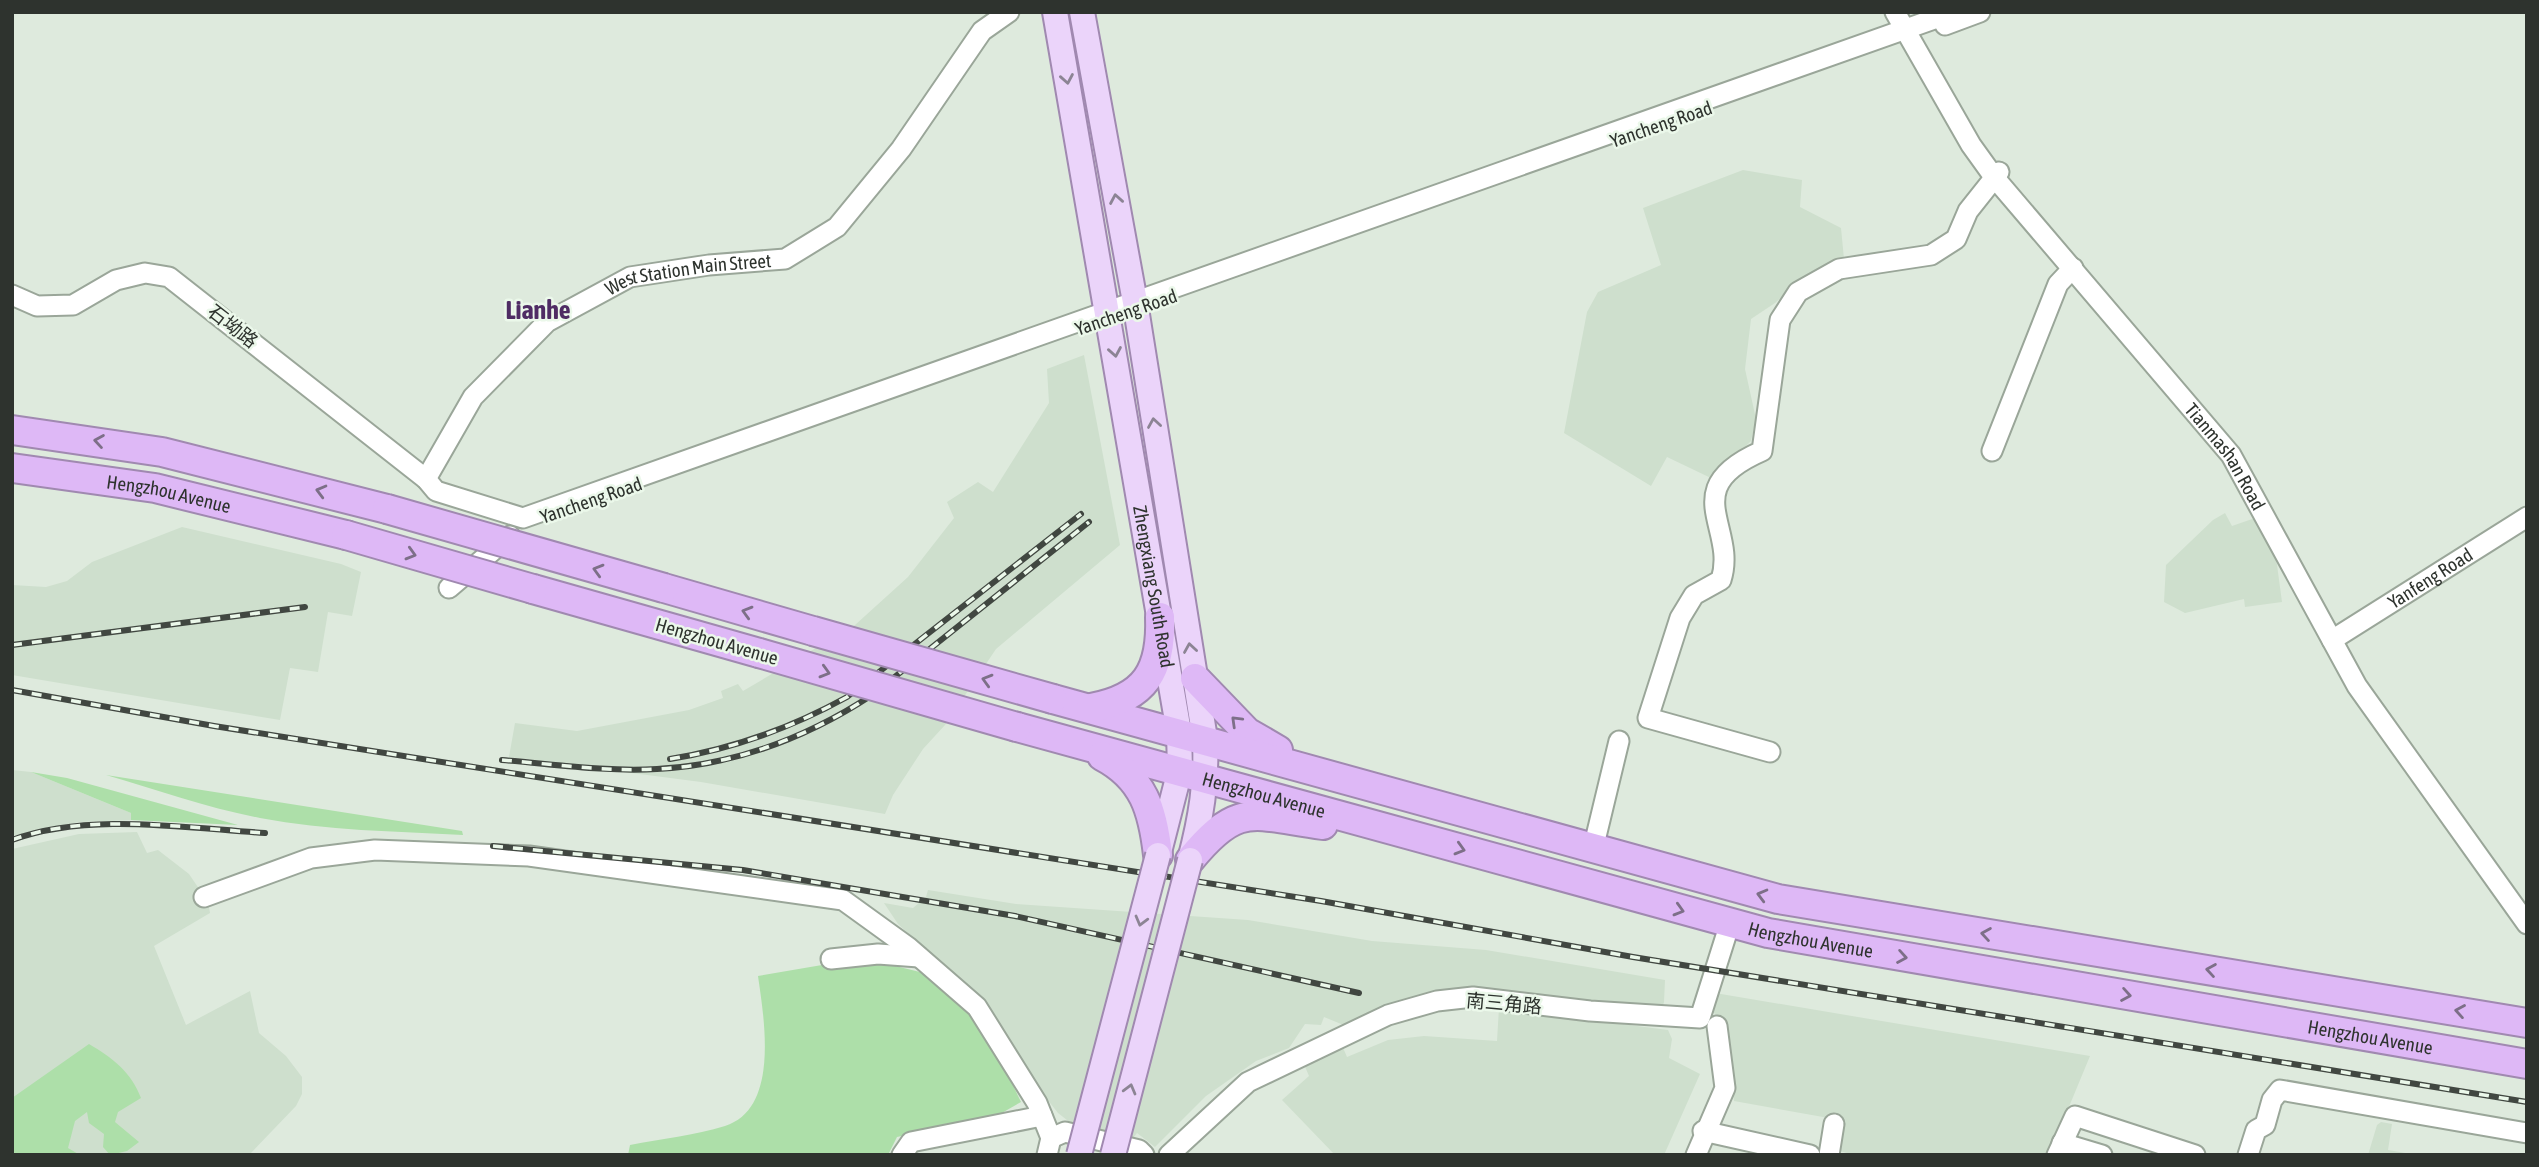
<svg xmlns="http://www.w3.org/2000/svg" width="2539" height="1167" viewBox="0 0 2539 1167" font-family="'Asap Condensed','Noto Sans SC',sans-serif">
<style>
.built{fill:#cedfcd}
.green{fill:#addfa9}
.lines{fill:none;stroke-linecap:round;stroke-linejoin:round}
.minor-casing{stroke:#9aa699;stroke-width:23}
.major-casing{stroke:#a089b0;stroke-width:28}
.highway-casing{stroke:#a089b0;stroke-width:32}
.minor{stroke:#fff;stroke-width:19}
.major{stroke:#ebd4fa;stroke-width:24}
.highway{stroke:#deb8f6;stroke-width:28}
.rail-casing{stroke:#414741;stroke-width:6}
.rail{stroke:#ebf8ea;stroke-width:3.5;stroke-dasharray:10;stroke-linecap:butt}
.major-bridge-casing{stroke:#a089b0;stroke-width:28;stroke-linecap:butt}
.highway-bridge-casing{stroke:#a089b0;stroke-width:32;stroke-linecap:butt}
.major-bridge{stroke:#ebd4fa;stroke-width:24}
.highway-bridge{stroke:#deb8f6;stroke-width:28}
.oneway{stroke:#8c8494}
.oneway2{stroke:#7d6f88}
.labels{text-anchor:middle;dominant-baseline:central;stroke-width:5;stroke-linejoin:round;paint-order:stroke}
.street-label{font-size:19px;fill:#2e332e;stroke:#ebf8ea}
.district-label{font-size:26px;font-weight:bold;fill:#4f2c64;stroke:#ebf8ea}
</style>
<rect width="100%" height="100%" fill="#deeadd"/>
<path class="built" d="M1743 170 1802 180 1800 207 1841 228 1844 259 1796 284 1775 303 1751 319 1745 369 1756 419 1751 441 1713 479 1667 457 1651 486 1564 433 1587 312 1598 292 1661 265 1643 208Z
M1084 355 1120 545 996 649 945 725 923 749 893 795 885 814 701 782 509 757 515 723 577 731 689 710 723 698 721 691 738 684 743 691 855 625 908 577 954 518 947 502 978 482 993 492 1049 403 1047 369Z
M2225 513 2232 526 2255 518 2275 550 2282 602 2245 607 2244 599 2185 613 2164 602 2166 565 2213 520Z
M182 527 341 564 361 572 352 616 328 612 318 672 290 668 280 720 12 675V585L46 587 67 581 92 562Z
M12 770 31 772 131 813V820L79 822 12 836Z
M137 832 147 853 158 850 189 874 208 902 210 913 154 946 186 1025 250 991 259 1033 286 1056 302 1077V1094L296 1106 249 1155H12V849L79 834Z
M928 890 1016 904 1248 920 1372 941 1486 950 1665 980 1664 1002 1661 1012 1467 993 1403 1000 1346 1026 1324 1017 1321 1025 1305 1024 1289 1048 1256 1061 1206 1096 1155 1147 1137 1133 1131 1141 1072 1124 1058 1113 938 961 898 924 884 903 913 908 926 897Z
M1715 993 2090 1056 2049 1155H1854L1836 1150 1840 1120 1734 1101 1723 1018 1712 1012Z
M1499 1008 1668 1030 1672 1039 1669 1058 1700 1074 1664 1155H1335L1282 1100 1309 1076 1303 1062 1341 1043 1347 1057 1388 1040 1424 1036 1497 1041Z
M2381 1122 2392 1124 2388 1150 2417 1155H2368L2377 1125Z"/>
<path class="green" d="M31 772 67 778 238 825 131 820V813Z
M106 775 462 831 463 835C395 831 327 831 260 818 208 808 157 790 106 775Z
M879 962 924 973 969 1007 992 1042 1021 1102 1000 1114 897 1137 888 1155H628L630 1145C661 1139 695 1135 725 1126 780 1109 764 1018 758 976L822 965Z
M89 1044C113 1058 131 1072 141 1098L118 1112 115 1122 139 1142 127 1151 110 1155 103 1147 104 1134 89 1123 87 1112 75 1121 68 1148 80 1155H12V1098Z"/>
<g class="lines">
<g class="minor-casing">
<g id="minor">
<path id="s1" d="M1895 12 1971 145 1994 177 2231 455 2357 686 2527 924"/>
<path d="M1945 25 1980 12"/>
<path d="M12 295 37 306 73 305 116 280 145 273 169 277 426 479 436 491 523 518 1954 12"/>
<path d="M1992 451 2058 284 2073 268"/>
<path id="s2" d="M426 479 473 397 547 322 630 277 709 265 785 259 837 227 901 149 982 31 1009 12"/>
<path d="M449 588 510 536"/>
<path id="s3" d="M2332 640 2527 517"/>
<path d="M1770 752 1648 718 1680 618 1694 595 1721 580C1738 527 1675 489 1762 451L1780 320 1798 292 1839 269 1931 255 1956 239 1968 211 1999 172"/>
<path d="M1593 849 1619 741"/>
<path d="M204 897 311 858 375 850 529 856 843 900 908 947 977 1007 1037 1103 1051 1138 1047 1155"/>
<path d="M831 959 878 954 919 957"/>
<path d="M1703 1131 1810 1155"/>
<path d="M1051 1138 1065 1132 1139 1150 1144 1155"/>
<path d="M2062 1143 2102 1155"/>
<path d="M902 1155 911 1142 1042 1116"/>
<path d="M1169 1155 1248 1082 1388 1015 1437 1001 1473 997 1590 1011 1700 1018 1730 923"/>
<path d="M1696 1155 1725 1088 1717 1026"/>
<path d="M1829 1155 1834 1124"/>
<path d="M2057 1155 2075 1116 2195 1155"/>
<path d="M2248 1155 2256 1130 2265 1125 2272 1100 2280 1090 2527 1133"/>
</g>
</g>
<g class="major-casing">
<g id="major">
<path id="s4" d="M1055 12 1179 732 1180 770 1159 852"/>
<path d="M1082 12 1135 302 1205 739C1207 782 1201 818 1190 860"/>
</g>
</g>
<g class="highway-casing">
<g id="highway">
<path d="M12 430 162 452 387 509"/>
<path id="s5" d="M12 468 155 488 346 535"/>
<path d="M664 588 813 631"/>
<path d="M533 589 759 653"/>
<path d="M1195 678 1247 732 1278 750"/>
<path d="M1053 699 1778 899 2527 1023"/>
<path d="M1091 708C1146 698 1162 670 1160 617"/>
<path id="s6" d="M1017 727 1768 933 2527 1064"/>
<path d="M1102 756C1144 778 1153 811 1158 855"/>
<path d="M1190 860C1239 800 1253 816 1323 825"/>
</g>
</g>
<use href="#minor" class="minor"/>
<use href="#major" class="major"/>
<use href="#highway" class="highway"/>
<g class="rail-casing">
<path id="rail" d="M12 645 305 607
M12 690 214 726 1321 901 1633 957 2527 1102
M670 759C733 749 791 728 847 697L1081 514
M502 760C553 764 606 772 657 769 735 765 808 737 872 695L1089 522
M12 840C87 812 186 828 265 833
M493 846 743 870 1015 916 1359 993"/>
</g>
<use href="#rail" class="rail"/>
<g class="major-bridge-casing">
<path id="major-bridge" d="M1079 1155 1158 855
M1113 1155 1190 860"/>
</g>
<g class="highway-bridge-casing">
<path id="highway-bridge" d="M387 509 664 588
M346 535 533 589
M813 631 1053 699
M759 653 1017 727"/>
</g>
<use href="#major-bridge" class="major-bridge"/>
<use href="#highway-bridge" class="highway-bridge"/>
</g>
<defs><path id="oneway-chevron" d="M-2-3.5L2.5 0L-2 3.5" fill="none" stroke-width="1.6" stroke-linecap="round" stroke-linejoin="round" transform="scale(1.75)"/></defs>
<g class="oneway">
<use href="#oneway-chevron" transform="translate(1067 79) rotate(80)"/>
<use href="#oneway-chevron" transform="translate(1116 199) rotate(-100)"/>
<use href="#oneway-chevron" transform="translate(1115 352) rotate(80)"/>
<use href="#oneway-chevron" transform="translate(1154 423) rotate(-99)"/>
<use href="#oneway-chevron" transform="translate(1190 648) rotate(-99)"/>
<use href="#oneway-chevron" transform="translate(1141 921) rotate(105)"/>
<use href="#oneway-chevron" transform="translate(1130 1089) rotate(-75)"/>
</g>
<g class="oneway2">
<use href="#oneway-chevron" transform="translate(99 441) rotate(-171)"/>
<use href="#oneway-chevron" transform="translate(321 491) rotate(-165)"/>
<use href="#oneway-chevron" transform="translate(411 554) rotate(16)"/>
<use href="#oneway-chevron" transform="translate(598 570) rotate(-164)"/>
<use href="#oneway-chevron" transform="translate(747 612) rotate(-164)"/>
<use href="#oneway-chevron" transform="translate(825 672) rotate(16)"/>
<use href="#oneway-chevron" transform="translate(987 680) rotate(-164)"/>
<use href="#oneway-chevron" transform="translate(1236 721) rotate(-136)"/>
<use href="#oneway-chevron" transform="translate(1460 849) rotate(16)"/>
<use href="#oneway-chevron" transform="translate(1762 895) rotate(-165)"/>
<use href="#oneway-chevron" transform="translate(1679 910) rotate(16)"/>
<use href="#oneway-chevron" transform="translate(1986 934) rotate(-171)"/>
<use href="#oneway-chevron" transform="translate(1902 957) rotate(10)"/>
<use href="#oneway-chevron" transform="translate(2211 970) rotate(-171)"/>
<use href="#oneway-chevron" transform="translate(2126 995) rotate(10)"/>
<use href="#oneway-chevron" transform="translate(2460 1011) rotate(-170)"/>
</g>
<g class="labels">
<g class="street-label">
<text transform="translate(1661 124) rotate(-19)">Yancheng Road</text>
<text stroke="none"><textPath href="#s2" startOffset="352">West Station Main Street</textPath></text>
<text transform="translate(1126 312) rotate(-19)">Yancheng Road</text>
<text transform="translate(233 326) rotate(38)">石坳路</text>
<text stroke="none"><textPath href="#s1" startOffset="556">Tianmashan Road</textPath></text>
<text stroke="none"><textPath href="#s5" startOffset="159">Hengzhou Avenue</textPath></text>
<text transform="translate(591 500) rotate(-19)">Yancheng Road</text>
<text stroke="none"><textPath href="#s3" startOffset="116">Yanfeng Road</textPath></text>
<text stroke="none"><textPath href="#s4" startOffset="583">Zhengxiang South Road</textPath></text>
<text transform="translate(717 641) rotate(16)">Hengzhou Avenue</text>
<text stroke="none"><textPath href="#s6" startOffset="256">Hengzhou Avenue</textPath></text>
<text stroke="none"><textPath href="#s6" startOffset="822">Hengzhou Avenue</textPath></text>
<text transform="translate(1504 1003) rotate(5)">南三角路</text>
<text stroke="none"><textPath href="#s6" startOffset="1390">Hengzhou Avenue</textPath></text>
</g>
<g class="district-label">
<text x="538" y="310">Lianhe</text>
</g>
</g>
<rect width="2539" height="1167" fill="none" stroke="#2e332e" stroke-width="28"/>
</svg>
